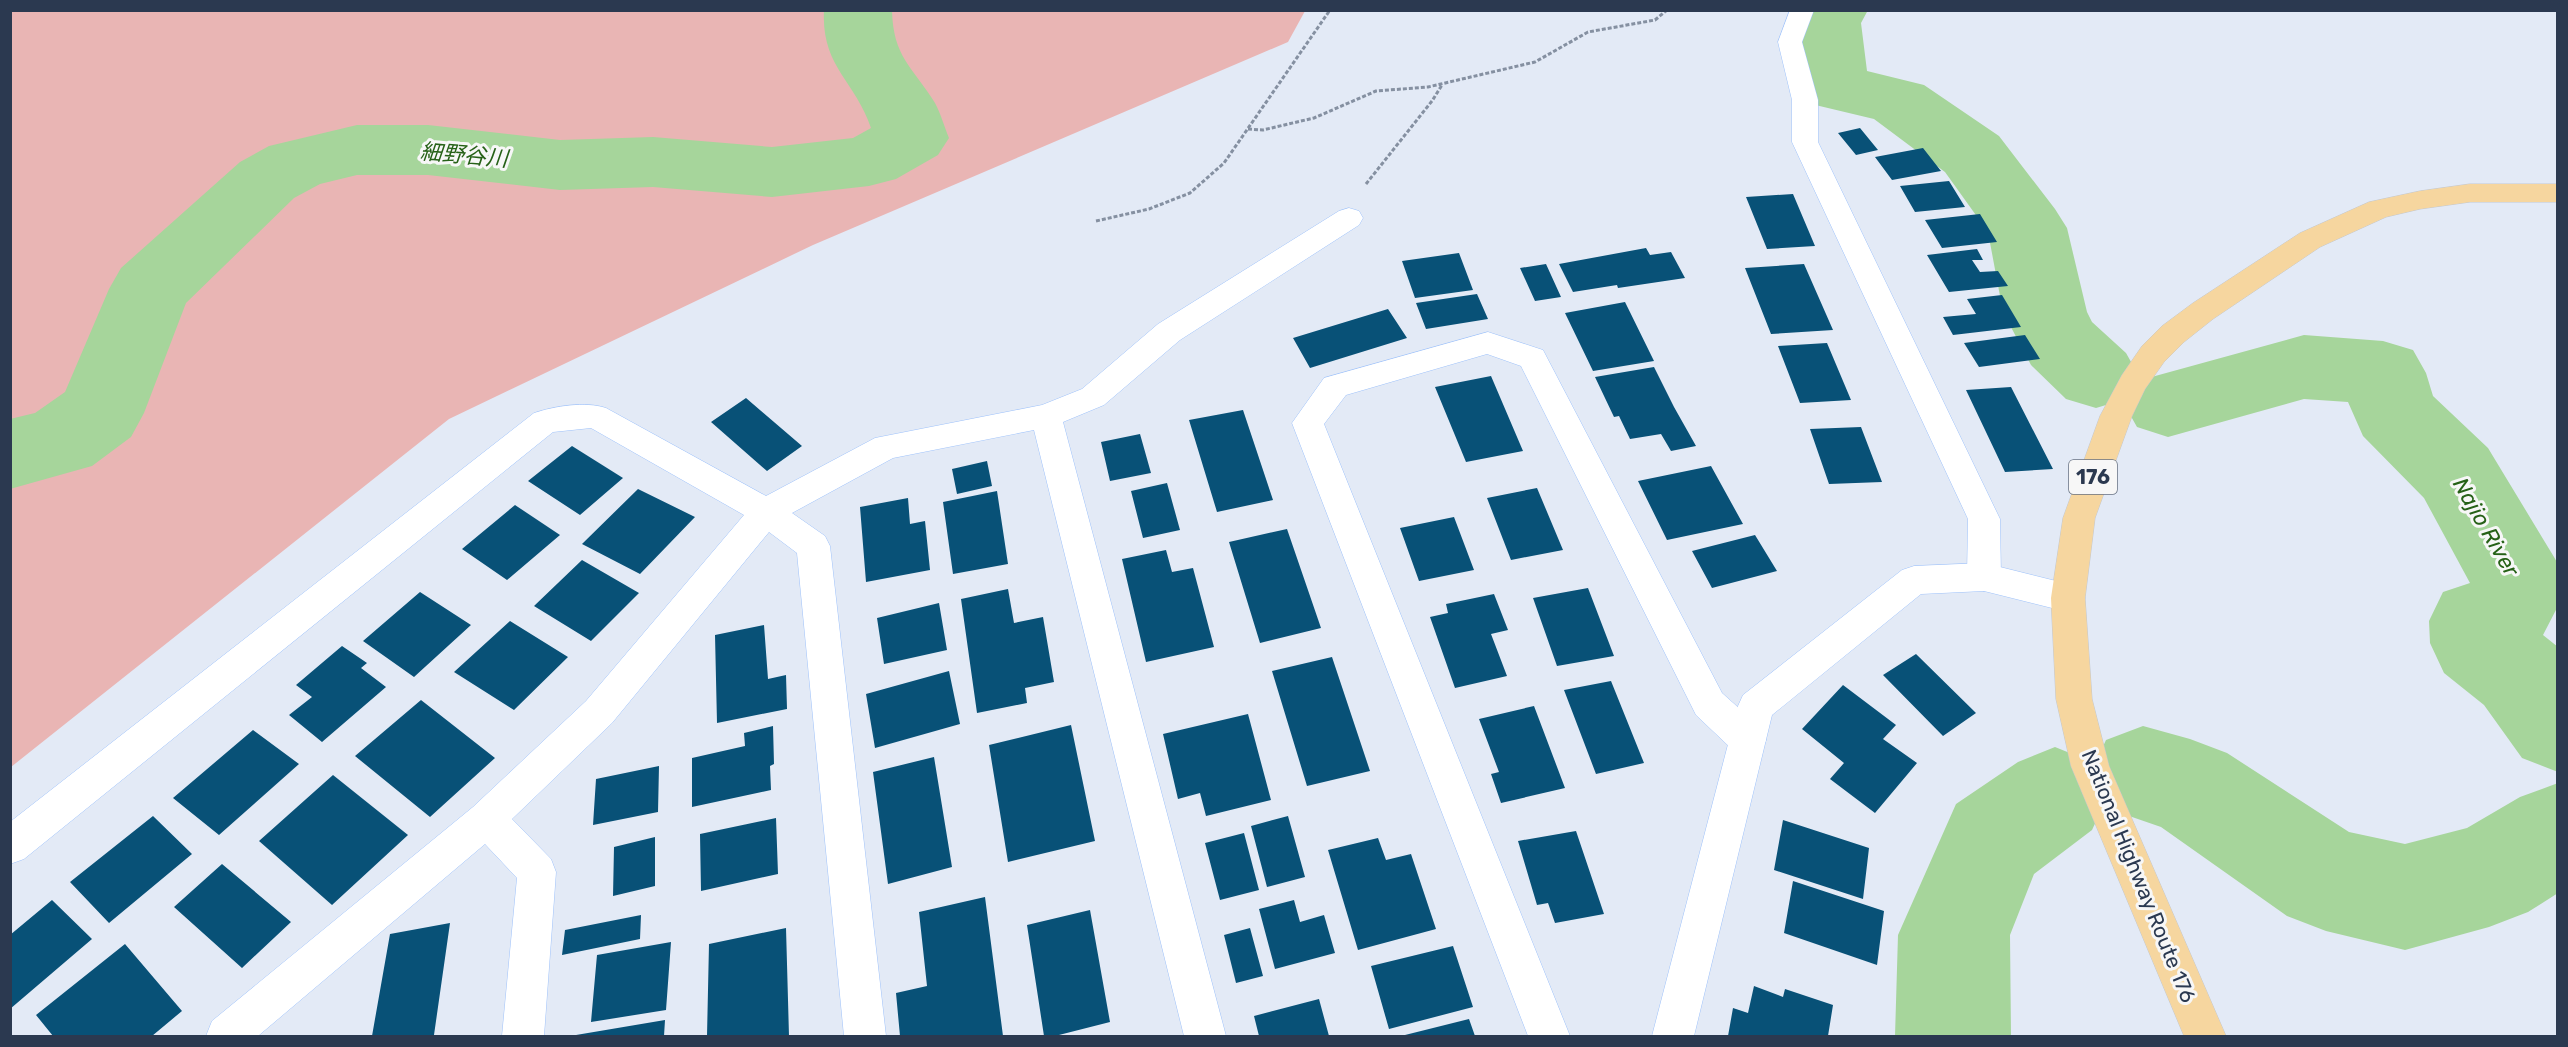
<svg xmlns="http://www.w3.org/2000/svg" width="2568" height="1047" viewBox="0 0 2568 1047" font-family="Rubik,'Noto Sans JP',sans-serif">
<style>
.green{fill:#e9b5b4}
.lines{fill:none;stroke-linecap:round;stroke-linejoin:round}
.river{fill:#a6d59b;fill-rule:evenodd}
.building{fill:#085177}
.minor-casing{stroke:#9ec2fb;stroke-width:1}
.tertiary-casing{stroke:#9ec2fb;stroke-width:1}
.trunk-casing{stroke:#c4c8ce;stroke-width:1}
.path{stroke:#8590a1;stroke-width:3;stroke-dasharray:4 2;stroke-linecap:butt}
.minor{fill:#fff;fill-rule:evenodd}
.tertiary{fill:#fff;fill-rule:evenodd}
.trunk{fill:#f6d69f;fill-rule:evenodd}
.labels{text-anchor:middle;dominant-baseline:central;stroke-width:6;stroke-linejoin:round;paint-order:stroke}
.shield{fill:#f7f7f7;stroke:#687282;stroke-width:1.5}
.shield-label{font-size:20px;font-weight:bold;fill:#2b3950}
.street-label{font-size:21px;fill:#2b3950;stroke:#f7f7f7}
.water-label{font-size:22px;font-style:italic;fill:#266117;stroke:#f7f7f7}
</style>
<rect width="100%" height="100%" fill="#e3eaf6"/>
<path class="green" d="M11 10H1305V11L1288 42 813 245 449 419 11 767Z"/>
<g class="lines">
<path class="river" d="M824 10H892C893 57 912 66 935 103 941 114 944 126 949 138L938 155 896 179 869 186 772 197 653 187 560 190 428 175H357L320 184 294 198 186 303 144 413 131 437 92 466 10 489V419L35 413 65 392 109 289 121 268 240 162 269 146 357 125H428L560 140 653 137 772 147 853 138 871 128C855 80 821 67 824 10Z
M1799 10H1868L1861 23 1867 71 1924 85 1999 136 2055 209 2067 228 2087 312 2092 322 2126 353 2139 376 2126 399 2096 408 2066 399 2031 365 2003 312 1988 232 1945 172 1874 119 1807 103 1797 87 1791 23Z
M2304 335 2383 341 2413 350 2426 373 2433 396 2488 448 2554 557 2558 564V606L2543 635 2558 647V772L2522 758 2484 705 2444 673 2430 643 2429 621 2443 592 2470 583 2424 498 2363 436 2348 402 2304 399 2168 437 2137 427 2124 404 2137 381Z
M2143 726 2190 739 2227 753 2349 832 2405 844 2467 828 2520 797 2558 783V893L2528 912 2489 927 2405 950 2326 931 2287 916 2161 827 2106 808 2104 804 2092 830 2034 874 2010 935 2011 1036H1895L1898 935 1956 804 2018 762 2055 747 2092 762 2094 766 2106 740Z"/>
</g>
<path class="building" d="M1860 128 1878 150 1856 155 1838 133Z
M1923 148 1941 171 1892 180 1875 157Z
M1949 181 1965 207 1915 212 1900 186Z
M1793 194 1815 246 1767 249 1746 197Z
M1980 214 1997 242 1942 248 1925 220Z
M1646 248 1650 255 1671 252 1685 278 1618 288 1617 285 1573 292 1559 264Z
M1977 249 1983 260H1972L1980 272 1998 271 2008 286 1949 292 1927 255Z
M1459 253 1473 290 1415 298 1402 261Z
M1546 264 1561 297 1535 301 1520 268Z
M1804 264 1833 330 1771 334 1745 268Z
M1477 294 1488 319 1426 329 1416 303Z
M2002 295 2021 327 1953 335 1943 317 1976 314 1967 299Z
M1625 302 1654 361 1593 371 1565 313Z
M1388 309 1407 338 1310 368 1293 338Z
M2025 335 2040 359 1979 367 1964 343Z
M1827 343 1851 400 1800 403 1778 346Z
M1654 367 1674 407 1696 446 1671 451 1661 434 1630 439 1619 416 1614 417 1595 377Z
M1491 376 1523 451 1466 462 1435 387Z
M2011 387 2053 469 2005 472 1966 390Z
M746 398 802 446 767 471 711 422Z
M1243 410 1273 500 1217 512 1189 420Z
M1861 427 1882 482 1829 484 1810 429Z
M1140 434 1151 473 1110 481 1101 442Z
M572 446 623 478 580 515 528 481Z
M987 461 992 486 957 494 952 469Z
M1711 466 1743 524 1667 540 1638 481Z
M1167 483 1180 530 1143 538 1131 491Z
M1537 488 1563 550 1511 560 1487 498Z
M638 489 695 517 640 574 582 544Z
M997 491 1008 564 953 574 943 502Z
M908 498 910 524 925 521 930 570 866 582 860 507Z
M515 505 560 535 507 580 462 549Z
M1454 517 1474 570 1419 581 1400 528Z
M1287 529 1321 628 1260 643 1229 542Z
M1755 535 1777 571 1712 588 1692 551Z
M1166 550 1172 572 1193 568 1214 647 1146 662 1122 559Z
M582 560 639 593 591 641 534 606Z
M1588 588 1614 656 1557 666 1533 598Z
M1008 589 1014 623 1043 617 1054 682 1025 688 1027 703 977 713 961 599Z
M420 592 471 625 414 677 363 641Z
M1494 594 1508 630 1491 634 1507 676 1455 688 1430 617 1448 613 1446 604Z
M939 603 947 650 884 664 877 618Z
M510 621 568 657 514 710 454 672Z
M764 625 768 679 786 675 787 709 717 723 715 635Z
M342 646 367 663 361 668 386 687 322 742 289 715 312 697 296 685Z
M1916 654 1976 713 1943 736 1883 675Z
M1332 657 1370 771 1307 786 1272 671Z
M949 671 960 724 875 748 866 694Z
M1611 681 1644 763 1596 774 1564 690Z
M1843 685 1896 725 1883 739 1917 763 1875 813 1830 779 1844 763 1802 729Z
M421 700 495 758 430 817 355 756Z
M1534 706 1565 788 1501 803 1491 774 1499 772 1479 719Z
M1248 714 1271 800 1206 816 1200 793 1178 799 1163 734Z
M1071 725 1095 841 1008 862 989 745Z
M773 726 774 764 770 766 771 790 692 807V758L745 746 744 733Z
M253 730 299 764 219 835 173 798Z
M934 757 952 867 888 884 873 772Z
M659 766 658 812 593 825 596 779Z
M333 775 408 835 332 905 259 841Z
M153 816 192 854 109 923 70 882Z
M1288 816 1305 877 1267 887 1251 826Z
M776 818 778 874 701 891 700 834Z
M1783 820 1869 848 1863 899 1774 870Z
M1576 831 1604 914 1555 923 1548 903 1537 905 1518 841Z
M1244 833 1259 890 1220 900 1205 843Z
M655 837V886L613 896 614 847Z
M1378 838 1386 860 1411 854 1436 929 1358 950 1328 850Z
M222 864 291 922 242 968 174 907Z
M1793 881 1884 911 1877 965 1784 933Z
M985 897 1003 1036H900L896 993 927 986 919 912Z
M52 900 92 939 10 1009V935Z
M1294 900 1300 922 1324 915 1335 953 1275 969 1259 909Z
M1090 910 1110 1022 1055 1036H1044L1027 925Z
M641 915 640 939 562 955 565 930Z
M450 923 434 1035 372 1036 390 934Z
M786 928 789 1036H707L709 944Z
M1250 928 1263 976 1236 983 1224 935Z
M671 942 666 1010 591 1022 597 955Z
M125 944 182 1011 152 1036H53L36 1015Z
M1453 946 1473 1007 1389 1029 1371 966Z
M1754 986 1783 997 1785 989 1833 1005 1828 1036H1728L1733 1008 1748 1013Z
M1319 999 1329 1036H1259L1254 1016Z
M1469 1019 1475 1036H1401Z
M665 1020 664 1036H576V1035Z"/>
<g class="lines">
<g class="minor-casing">
<path id="minor" d="M1790 10H1814L1802 42 1818 100V142L2000 519 2001 577 1996 587 1984 591 1972 587 1967 577 1968 519 1792 142V100L1778 42Z
M1349 208 1359 211 1363 218 1359 225 1180 340 1104 405 1063 422 1226 1036H1184L1034 430 893 458 792 513 825 536 830 546 886 1036H844L797 553 769 532 612 723 512 819 551 859 556 872 544 1036H502L517 878 485 844 258 1036H206L212 1021 473 807 586 701 744 515 591 428 553 432 24 859 10 864V822L534 413C555 406 585 401 606 408L766 496 875 438 1042 405 1082 389 1158 324 1339 211Z
M1488 332 1543 350 1722 693 1761 728 1766 740 1761 752 1748 756 1735 752 1696 715 1521 366 1487 354 1346 395 1324 424 1570 1036H1528L1292 423 1324 378Z"/>
</g>
<g class="tertiary-casing">
<path id="tertiary" d="M1984 563 2068 584 2080 588 2085 598 2080 608 2068 612 1984 591 1921 594 1772 715 1694 1036H1652L1738 706 1743 695 1902 570 1914 566Z"/>
</g>
<g class="trunk-casing">
<path id="trunk" d="M2470 184H2558V202H2470L2420 209 2386 217 2320 247 2213 319 2184 342 2164 362 2145 389 2132 416 2095 518 2085 598 2092 699 2109 766 2226 1036H2184L2071 766 2056 699 2051 598 2063 518 2100 416 2122 375 2142 346 2162 326 2193 303 2300 233 2369 202 2420 191Z"/>
</g>
<path class="path" d="M1248 129 1263 130 1314 118 1376 91 1428 87 1535 62 1588 32 1655 20 1667 10
M1366 184 1432 101 1442 85
M1096 221 1149 209 1190 193 1224 163 1330 10"/>
<use href="#minor" class="minor"/>
<use href="#tertiary" class="tertiary"/>
<use href="#trunk" class="trunk"/>
</g>
<g class="labels">
<rect class="shield" x="2069" y="460" width="48" height="34" rx="4.5"/>
<g class="shield-label">
<text x="2093" y="477">176</text>
</g>
<g class="street-label">
<text transform="translate(2139 876) rotate(68)">National Highway Route 176</text>
</g>
<g class="water-label">
<text transform="translate(464 155) rotate(5)">細野谷川</text>
<text transform="translate(2486 527) rotate(60)">Najio River</text>
</g>
</g>
<rect width="2568" height="1047" fill="none" stroke="#2b3950" stroke-width="24"/>
</svg>
